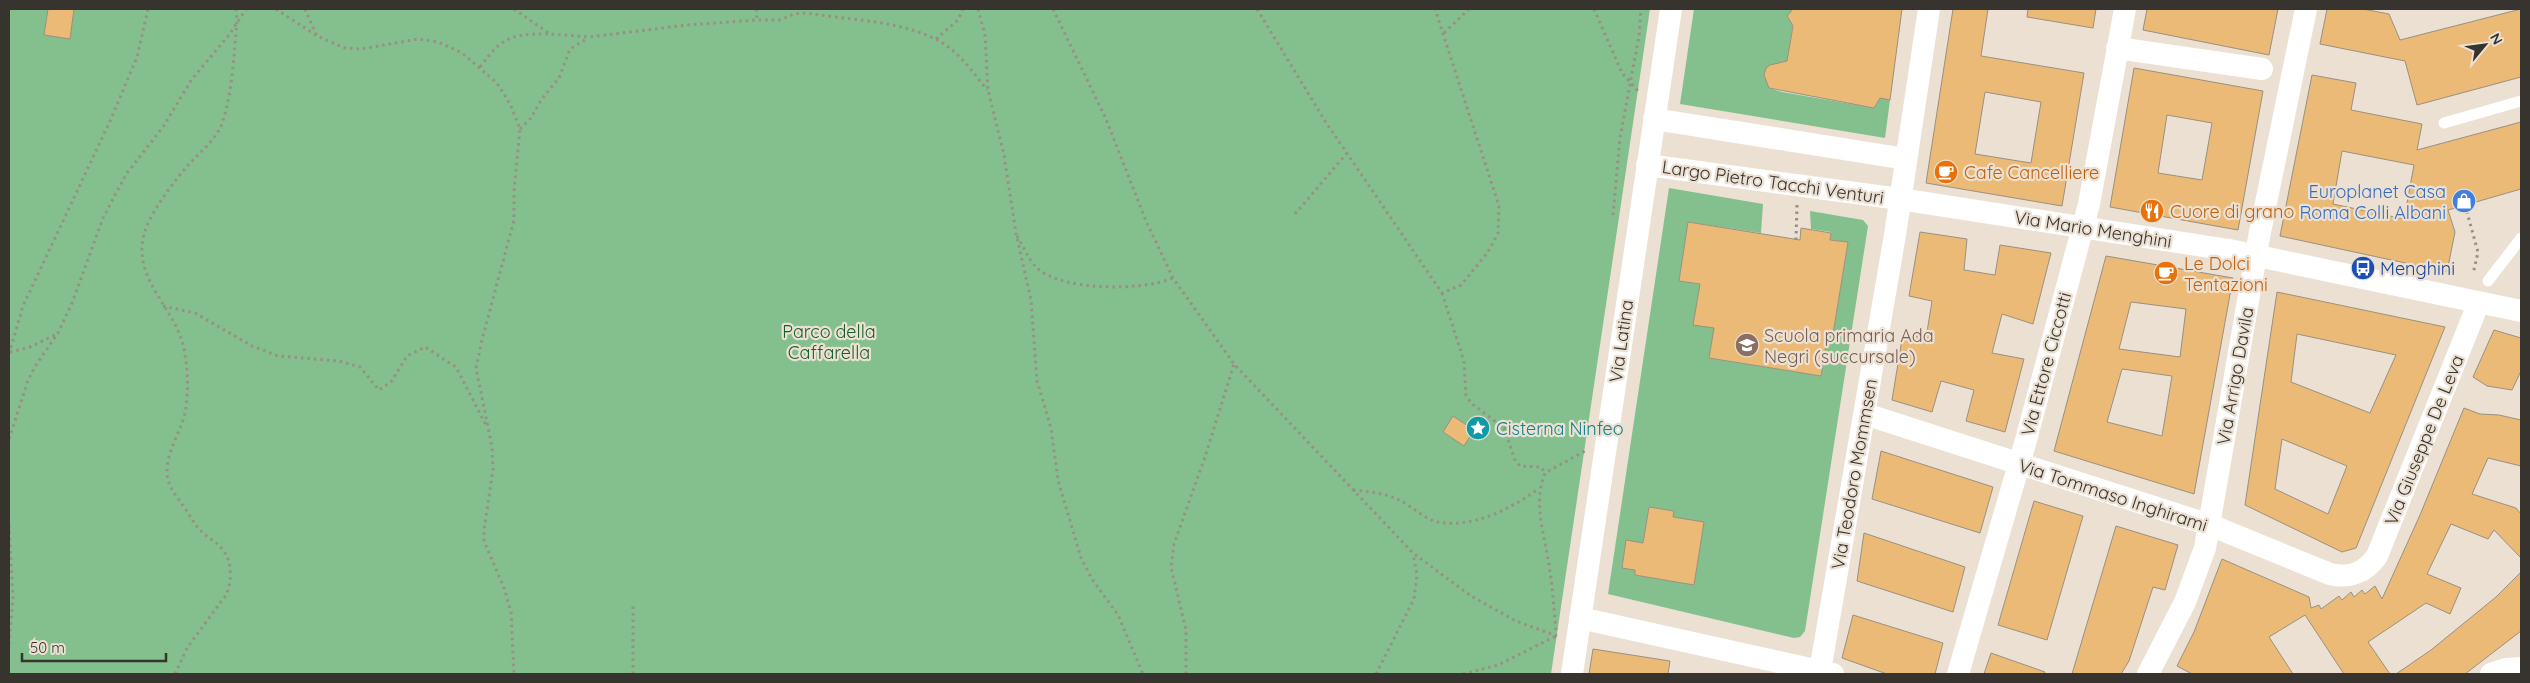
<svg xmlns="http://www.w3.org/2000/svg" width="2530" height="683" viewBox="0 0 2530 683" font-family="Quicksand,sans-serif">
<style>
.green{fill:#83c08d;fill-rule:evenodd}
.building{fill:#eaba76;stroke:#9a9082;fill-rule:evenodd}
.lines{fill:none;stroke-linecap:round;stroke-linejoin:round}
.path{stroke:#989086;stroke-width:3;stroke-dasharray:2.5 4;stroke-linecap:butt}
.service{stroke:#fff;stroke-width:11}
.minor{stroke:#fff;stroke-width:22}
.labels{text-anchor:middle;dominant-baseline:central;stroke-width:4.5;stroke-linejoin:round;paint-order:stroke}
.food-label{font-size:18px;fill:#c56008;stroke:#ebe0d2;text-anchor:start}
.street-label{font-size:18px;fill:#37332e;stroke:#ebe0d2}
.shop-label{font-size:18px;fill:#366cbe;stroke:#ebe0d2;text-anchor:end}
.transit-label{font-size:18px;fill:#164399;stroke:#ebe0d2;text-anchor:start}
.park-label{font-size:18px;fill:#185e2b;stroke:#ebe0d2}
.education-label{font-size:18px;fill:#785e54;stroke:#ebe0d2;text-anchor:start}
.culture-label{font-size:18px;fill:#0d838f;stroke:#ebe0d2;text-anchor:start}
</style>
<rect width="100%" height="100%" fill="#ebe0d2"/>
<path class="green" d="M9 9H1650L1551 674H9Z
M1694 9H1795L1789 14 1793 23 1787 64 1770 65 1764 75 1769 88 1782 92 1874 108 1880 98 1890 100 1885 138 1680 104Z
M1669 188 1763 204 1761 233 1688 222 1679 281 1760 294 1709 358 1821 376 1828 333 1833 334 1848 243 1830 240 1831 232 1811 229 1810 211 1863 220 1868 226 1805 631 1800 637 1794 638 1608 594ZM1649 507 1674 511 1673 517 1703 522 1694 585 1635 575V570L1622 567 1626 541 1643 543Z"/>
<path class="building" d="M48 9H74L70 39 44 35Z
M1793 9H1902L1890 100 1880 98 1874 108 1769 88 1764 75 1766 68 1770 65 1787 61 1793 26 1787 16Z
M1953 9H1988L1981 56 2084 73 2062 206 1926 183ZM1985 92 2041 102 2031 163 1975 154Z
M2028 9H2096L2093 28 2027 17Z
M2147 9H2278L2269 55 2143 30Z
M2327 9H2363L2389 14 2400 40 2521 9V77L2417 105 2405 61 2320 44Z
M2134 68 2263 91 2238 230 2110 207ZM2167 115 2212 123 2202 180 2158 173Z
M2312 75 2356 83 2351 110 2422 124 2417 150 2521 122V189L2448 210 2455 232 2447 272 2280 236ZM2342 151 2414 165 2404 219 2333 204Z
M1688 222 1800 240 1801 228 1831 233 1830 240 1848 242 1833 334 1828 333 1821 376 1709 358 1714 328 1693 325 1700 284 1679 281Z
M1920 232 1967 239 1964 270 1995 275 2000 245 2051 253 2033 324 2002 314 1992 353 2024 359 2005 432 1966 421 1974 390 1941 381 1932 412 1892 400 1903 333 1926 338 1932 301 1909 296Z
M2106 256 2233 278 2194 494 2054 451ZM2131 302 2186 309 2180 357 2119 349ZM2122 369 2172 376 2162 436 2107 422Z
M2277 292 2445 327 2356 548 2342 552 2245 505ZM2297 334 2396 355 2370 413 2291 382ZM2282 439 2347 466 2328 514 2275 489Z
M2494 330 2521 338V371L2512 390 2487 386 2473 377Z
M2464 408 2480 414 2499 415 2521 420V466L2488 458 2472 494 2516 508 2521 514V558L2494 530 2488 539 2451 524 2427 574 2461 588 2450 614 2426 603 2368 642 2390 674H2344L2305 615 2269 637 2293 674H2192L2177 666 2194 632 2222 559 2309 597 2311 608 2319 605 2321 609 2339 596 2342 600 2351 592 2354 597 2362 590 2365 594 2375 586 2382 599 2420 515Z
M1453 416 1474 430 1464 446 1443 432Z
M1881 451 1993 487 1980 533 1872 499Z
M2034 501 2083 516 2047 640 1998 625Z
M1649 507 1674 511 1673 517 1704 522 1694 585 1635 575V570L1622 568 1626 540 1643 543Z
M2116 526 2178 545 2165 590 2153 587 2129 661 2121 674H2072Z
M1864 533 1965 567 1953 612 1857 581Z
M2521 572V631L2465 674H2396L2431 650 2496 597Z
M1853 615 1943 643 1935 674H1887L1842 658Z
M1593 649 1670 661 1668 674H1589Z
M1991 653 2045 672 2044 674H1984Z"/>
<g class="lines">
<path class="path" d="M276 9 317 36
M305 9 317 36 345 48 361 49 418 39 438 42 462 53 497 83 510 104 520 129 514 191V220L482 340 476 368 492 447 493 470 484 530V541L504 588 511 612 514 674
M514 9 550 34 589 37 687 25 757 20H780L794 14 807 13C848 20 897 20 935 39 957 49 973 72 987 90
M756 9 757 20
M978 9 985 35 988 90 1004 155 1016 233 1031 300 1037 381 1051 428 1058 480 1081 558 1092 579 1118 615 1143 674
M1053 9 1106 119 1146 221 1173 278 1234 364 1413 553 1471 596 1516 621 1557 636
M1257 9 1325 121 1442 293 1461 285 1488 252 1498 233 1499 206 1435 9
M1594 9 1622 73 1638 91
M1444 33 1469 9
M936 39 958 20 963 9
M480 67C503 36 511 34 549 34
M520 129 531 118 541 100 559 78 570 49 588 38
M2465 205 2478 252 2473 274
M1295 214 1347 153
M1613 215 1620 138 1639 36 1641 9
M1017 236C1023 246 1028 258 1035 266 1058 292 1144 291 1173 278
M1796 240 1797 205
M1442 293 1464 361 1466 395 1471 403 1504 428 1515 460 1520 466 1541 467 1545 473
M163 306 195 313 252 346 278 356 339 361 360 367 379 390 391 382 407 356 425 347 456 367 487 427
M10 352 30 347 57 334
M9 354 23 306 111 119 137 57 148 9
M9 439 28 380 36 365 58 333 72 303 103 218 114 197 127 173 163 127 192 79 229 35 246 9
M1353 490C1370 492 1386 493 1401 501 1413 507 1426 520 1438 522 1471 529 1513 508 1538 489
M9 525 13 597 9 645
M1556 630C1554 611 1553 591 1550 572 1546 538 1532 506 1545 473L1585 451
M9 673V674
M175 674 187 648 226 595C232 582 233 561 222 549 216 541 206 537 199 529 192 521 188 512 182 504 176 495 168 487 167 474 166 452 180 434 185 413 189 393 188 369 184 349 176 308 132 280 144 234 149 214 175 180 189 164 199 153 211 144 219 130 232 105 234 51 237 22L236 9
M633 674V605
M1186 674V630L1171 567 1174 544 1205 457 1234 364
M1376 674 1414 599 1417 574 1413 554
M1463 674 1498 665 1556 636"/>
<path class="service" d="M2444 123 2521 101
M2488 281 2521 238"/>
<path class="minor" d="M2117 48 2262 69
M1654 119 1906 159
M1647 165 1900 199 2229 250 2521 311
M1865 414 2210 525 2330 574C2349 579 2366 572 2377 556L2479 302
M1580 618 1833 674
M1820 671 1895 235 1929 9
M1572 674 1671 9
M1958 674 2026 440 2089 204 2125 9
M2148 674 2185 602 2205 548 2260 232 2306 9
M2491 674 2506 669 2521 668"/>
</g>
<defs>
<g id="cafe-disc" transform="scale(1.25)"><circle r="9.5" fill="#e8710a" stroke="#ebe0d2"/><path d="M-5.5-4.5H6V0H3Q3 3.5 0 3.5H-2.5Q-5.5 3.5-5.5 0ZM3-3.2v2h1.7v-2ZM-6 4.5H4V6H-6Z" fill="#fff"/></g>
<g id="shop-disc" transform="scale(1.25)"><circle r="9.5" fill="#3f7fe0" stroke="#ebe0d2"/><path d="M-5-2.5h2.3a2.7 3.5 0 0 1 5.4 0H5L5.5 6h-11ZM-1.5-2.5h3a1.5 2.3 0 0 0-3 0Z" fill="#fff"/></g>
<g id="restaurant-disc" transform="scale(1.25)"><circle r="9.5" fill="#e8710a" stroke="#ebe0d2"/><path d="M-5-6h1v4h1v-4h1v4h1v-4h1v5L-1.5 .5V6h-2V.5L-5-1ZM5-6V6H3V1.5H1.5Q1.5-4 5-6Z" fill="#fff"/></g>
<g id="bus-disc" transform="scale(1.25)"><circle r="9.5" fill="#1a4fb4" stroke="#ebe0d2"/><path d="M-5-6H5V4H4V6H2V4H-2V6H-4V4H-5ZM-3.5-4V0h7V-4ZM-3.5 1.2v1.5H-2V1.2ZM2 1.2v1.5H3.5V1.2Z" fill="#fff"/></g>
<g id="school-disc" transform="scale(1.25)"><circle r="9.5" fill="#8d6e63" stroke="#ebe0d2"/><path d="M0-5L7-2L0 1L-7-2ZM-4 1L0 2.5L4 1V4Q0 6-4 4Z" fill="#fff"/></g>
<g id="sight-disc" transform="scale(1.25)"><circle r="9.5" fill="#0f9aa8" stroke="#ebe0d2"/><path d="M0-6L1.8-2.2L6-1.7L2.9 1.2L3.7 5.4L0 3.3L-3.7 5.4L-2.9 1.2L-6-1.7L-1.8-2.2Z" fill="#fff"/></g>
</defs>
<g fill-rule="evenodd">
<use href="#cafe-disc" x="1946" y="172"/>
<use href="#shop-disc" x="2464" y="201"/>
<use href="#restaurant-disc" x="2152" y="211"/>
<use href="#bus-disc" x="2363" y="268"/>
<use href="#cafe-disc" x="2166" y="273"/>
<use href="#school-disc" x="1747" y="345"/>
<use href="#sight-disc" x="1478" y="428"/>
</g>
<g class="labels">
<g class="food-label">
<text x="1964" y="172">Cafe Cancelliere</text>
<text x="2170" y="211">Cuore di grano</text>
<text x="2184" y="263">Le Dolci<tspan x="2184" dy="21">Tentazioni</tspan></text>
</g>
<g class="street-label">
<text transform="translate(1773 182) rotate(8)">Largo Pietro Tacchi Venturi</text>
<text transform="translate(2093 229) rotate(9)">Via Mario Menghini</text>
<text transform="translate(1621 341) rotate(-82)">Via Latina</text>
<text transform="translate(2046 364) rotate(-75)">Via Ettore Ciccotti</text>
<text transform="translate(2235 376) rotate(-80)">Via Arrigo Davila</text>
<text transform="translate(2424 440) rotate(-68)">Via Giuseppe De Leva</text>
<text transform="translate(1854 474) rotate(-80)">Via Teodoro Mommsen</text>
<text transform="translate(2113 495) rotate(18)">Via Tommaso Inghirami</text>
</g>
<g class="shop-label">
<text x="2446" y="191">Europlanet Casa<tspan x="2446" dy="21">Roma Colli Albani</tspan></text>
</g>
<g class="transit-label">
<text x="2380" y="268">Menghini</text>
</g>
<g class="park-label">
<text x="829" y="331">Parco della<tspan x="829" dy="21">Caffarella</tspan></text>
</g>
<g class="education-label">
<text x="1764" y="335">Scuola primaria Ada<tspan x="1764" dy="21">Negri (succursale)</tspan></text>
</g>
<g class="culture-label">
<text x="1496" y="428">Cisterna Ninfeo</text>
</g>
</g>
<rect width="2530" height="683" fill="none" stroke="#37332e" stroke-width="20"/>
<g transform="translate(2485 45) rotate(61)" stroke="#ebe0d2" stroke-width="4" paint-order="stroke">
<path d="M0-4L9 19L0 12L-9 19Z" fill="#37332e"/>
<text y="-8" font-size="14" font-weight="bold" text-anchor="middle" fill="#37332e">N</text>
</g>
<path d="M22 653v8h144v-8" fill="none" stroke="#37332e" stroke-width="2.5"/>
<text x="30" y="653" font-size="15" fill="#37332e" stroke="#ebe0d2" stroke-width="4" paint-order="stroke">50 m</text>
</svg>
